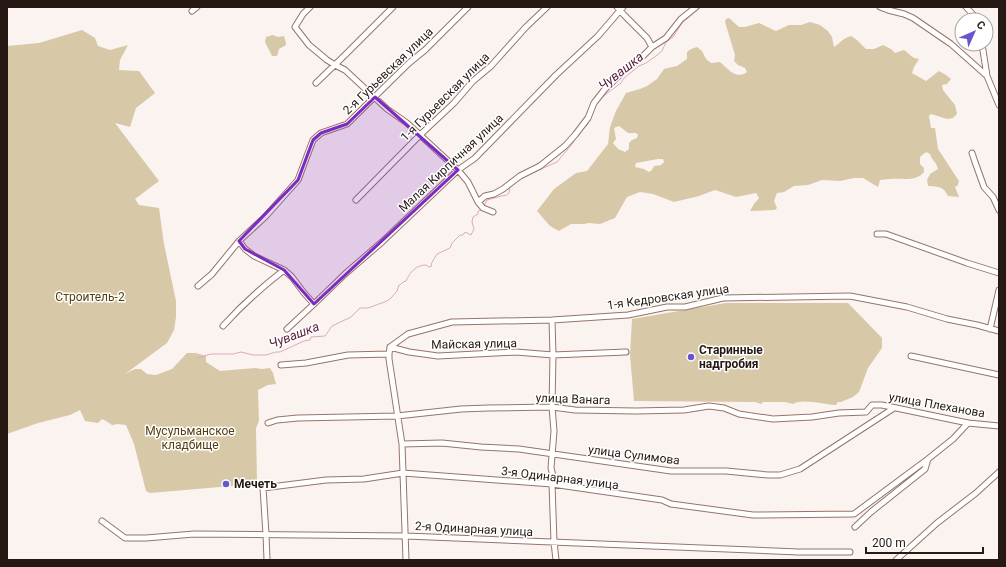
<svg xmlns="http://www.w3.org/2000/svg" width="1006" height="567" viewBox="0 0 1006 567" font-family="Roboto,sans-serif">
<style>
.green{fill:#d7c8a8;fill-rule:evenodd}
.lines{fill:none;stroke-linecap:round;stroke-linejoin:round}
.stream{stroke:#d9acbd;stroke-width:1}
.minor-casing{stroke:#967469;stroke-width:7}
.minor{stroke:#fff;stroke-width:5}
.marked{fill:#7b2cbf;fill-opacity:0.2;stroke:#7b2cbf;stroke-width:3;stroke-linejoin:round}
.poi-dot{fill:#6556cf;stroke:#fff;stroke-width:1.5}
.labels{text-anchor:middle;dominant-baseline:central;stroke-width:3;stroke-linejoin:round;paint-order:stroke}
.street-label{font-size:12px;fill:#261914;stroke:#fff}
.park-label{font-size:12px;fill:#523f0c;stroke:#fff}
.poi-label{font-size:12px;font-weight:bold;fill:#261914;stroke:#fff;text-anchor:start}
.water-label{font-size:13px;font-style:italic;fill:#58213b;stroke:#fff}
</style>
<rect width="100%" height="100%" fill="#fbf3f0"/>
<path class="green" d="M729 18 739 27H745L759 23 776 31 789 25H801L810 22 820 25 828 31 832 37 834 47C840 43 843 38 851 36L857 40 866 49H874L883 45 891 49 895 53 904 50C910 54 911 58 919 59L914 67 912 73 926 81 939 71 946 75 951 79 947 84 942 85 943 90 955 105 957 114 953 118 947 119 931 114 929 116 931 128H935L938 149 959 181 958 185 955 187 959 197 948 196C943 186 939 187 928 186L927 180 930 174 938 169C936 161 932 161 930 154L926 152 920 157V164L924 168V172C916 182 902 178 890 179 886 179 883 180 880 180L878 187 863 178H854L840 181 822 180 808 185 794 186 784 192 777 193 774 201 777 208 775 210 750 211 754 204 759 198 756 193 736 197 715 190 699 196 674 202 653 194 640 192 627 197 615 218 600 224 589 223 584 224H571L559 231 550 226 537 211 554 189 576 173 587 171 608 144 610 127 616 111 626 93 640 89 647 86 657 79 664 69 677 66 687 59V52L691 49 697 47 702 51 706 59 711 63 720 62C728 69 736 80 747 72L745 68 738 65 734 61 735 55 725 22 726 19ZM619 126 628 133H636L638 135 637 138 632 140 629 143V149L625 152 618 149 613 143 616 139 614 128ZM658 159H663L664 162 661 165 654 166 652 170 649 172 644 169 635 167 636 163Z
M82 30 95 38 98 46 110 50 128 45 120 60 119 70 139 71 155 93 136 108 130 127 115 123 159 181 135 199 139 205 159 208 164 244 176 301V317L174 330 167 343 125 374 135 369H141L147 374 156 375 172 369 187 353H196L206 356V362L220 371 255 368 262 369 270 368 273 373 276 384 268 385 258 390 259 421 256 428 257 482 255 484 150 493 146 491 134 444 126 425 118 424 112 425 106 421 102 419 98 423 85 421 80 410 70 415 38 423 7 434V46L39 43Z
M273 35 278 37 284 36 286 43V45L279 49 277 56H272L265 42 266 37Z
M726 303H848L882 338V348L868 368 859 392 853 397 841 402H838L836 405C825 405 803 398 793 404L785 402H763L761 404 755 402 634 401 630 355 632 319Z"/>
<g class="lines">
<path class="stream" d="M602 97 621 83 624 78 639 66 646 63 656 56 662 51 666 42 673 37 682 23 701 7
M579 133 587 125 591 117
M521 178 557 162 573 143 575 139
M484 206 487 200 501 196 507 195 509 193 510 187
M197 358 211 354H233L241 352 253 355H266L276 352H280L304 341 310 340 311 337 325 336 332 326 351 317 360 308H368L387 301 391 298 397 291 399 285H400L403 282 406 281C410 272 416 265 426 265L429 267 432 266 431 264 437 254 450 248 452 243 460 235H463L465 232 471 235 474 229 472 222 473 217 478 214V211L481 210"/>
<g class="minor-casing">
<path id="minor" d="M310 7 303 14 295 27 309 45 327 60 335 65 345 70 387 109 407 123 420 135 458 170 468 182 478 202 483 208 493 212
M617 7 624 15 647 38 652 47
M880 7 888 10 904 14 913 18 951 44 987 76 999 105
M966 7 978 20
M192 11 197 7
M982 44 987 76
M316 83 345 55 393 7
M972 153 975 162 984 187 993 197 999 210
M356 200 420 135 454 103 473 81 491 66 526 27 547 7
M478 202 485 196 494 194 503 189 520 176 540 166 565 146 575 135 588 118 594 103 605 89 625 70 642 57 652 47 666 38 681 19 696 7
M877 234H886L967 263 999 273
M239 241 245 249 254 256 284 270 292 277 304 293 314 304
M198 286 212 274 239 241 265 217 298 180 313 140 321 133 347 124 409 63 425 50 468 7
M552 320 553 355 552 407 554 431 551 468 553 476 552 484 554 542 556 560
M223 326C242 305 262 287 284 270
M287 329 314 304 345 274 382 242 458 170 475 158 556 75 598 36 623 7
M990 329 999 290
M390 347 408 334 452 322 552 320 628 315 667 307H685L723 298 850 296 907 307 947 319 977 325 999 331
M389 354V359L402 444 406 560
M911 356 999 375
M281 365 306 363 348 355 389 354 390 347 409 352 438 356 516 352 553 355 626 352
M268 423 277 420 298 418 397 416 461 409 488 408 552 407 575 410 636 411 684 410 709 406 724 408 739 414 773 419 812 417 839 413 866 412 872 405H882L968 423 999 426
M402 444 442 443 481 447 519 449 671 471H726L768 475H780L800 469 894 408
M102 521 125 538H146L194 534 406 536 799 552H850
M855 527 871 512 925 469 928 459
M267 560 266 534 263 488 326 480 364 479 403 473 552 484 662 500 671 504 753 515 854 514 928 459 953 439 968 423
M896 560 937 523 976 493 999 472"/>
</g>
<use href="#minor" class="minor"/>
</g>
<path class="marked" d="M375 97 458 170 314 304 284 270 245 249 239 241 298 180 313 140 321 133 347 124Z"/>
<g class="poi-dot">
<circle cx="691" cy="357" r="4"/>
<circle cx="226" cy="484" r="4"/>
</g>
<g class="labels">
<g class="street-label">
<text transform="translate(388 71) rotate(-44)">2-я Гурьевская улица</text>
<text transform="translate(445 97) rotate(-45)">1-я Гурьевская улица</text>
<text transform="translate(451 163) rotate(-43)">Малая Кирпичная улица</text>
<text transform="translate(668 297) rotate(-8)">1-я Кедровская улица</text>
<text transform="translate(474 344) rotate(-1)">Майская улица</text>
<text transform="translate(573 399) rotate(2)">улица Ванага</text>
<text transform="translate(937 405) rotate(10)">улица Плеханова</text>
<text transform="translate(634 455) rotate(7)">улица Сулимова</text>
<text transform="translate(560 478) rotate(7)">3-я Одинарная улица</text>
<text transform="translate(474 529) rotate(3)">2-я Одинарная улица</text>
</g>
<g class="park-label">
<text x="90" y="297">Строитель-2</text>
<text x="190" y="431">Мусульманское<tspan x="190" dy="14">кладбище</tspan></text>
</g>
<g class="poi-label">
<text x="699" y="350">Старинные<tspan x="699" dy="14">надгробия</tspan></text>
<text x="234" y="484">Мечеть</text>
</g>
<g class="water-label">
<text transform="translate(621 71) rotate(-38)">Чувашка</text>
<text transform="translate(294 335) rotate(-21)">Чувашка</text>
</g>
</g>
<rect width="1006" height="567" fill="none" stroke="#261914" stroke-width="16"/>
<g transform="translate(974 32) rotate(45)"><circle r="19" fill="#ffffff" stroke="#a8a3a1"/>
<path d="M0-3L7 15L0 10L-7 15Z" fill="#6556cf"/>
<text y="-6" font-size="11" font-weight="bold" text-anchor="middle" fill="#261914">С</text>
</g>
<path d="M866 547v6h117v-6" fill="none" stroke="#261914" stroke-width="2"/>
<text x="872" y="547" font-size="12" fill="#261914" stroke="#ffffff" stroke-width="3" paint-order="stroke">200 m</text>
</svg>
